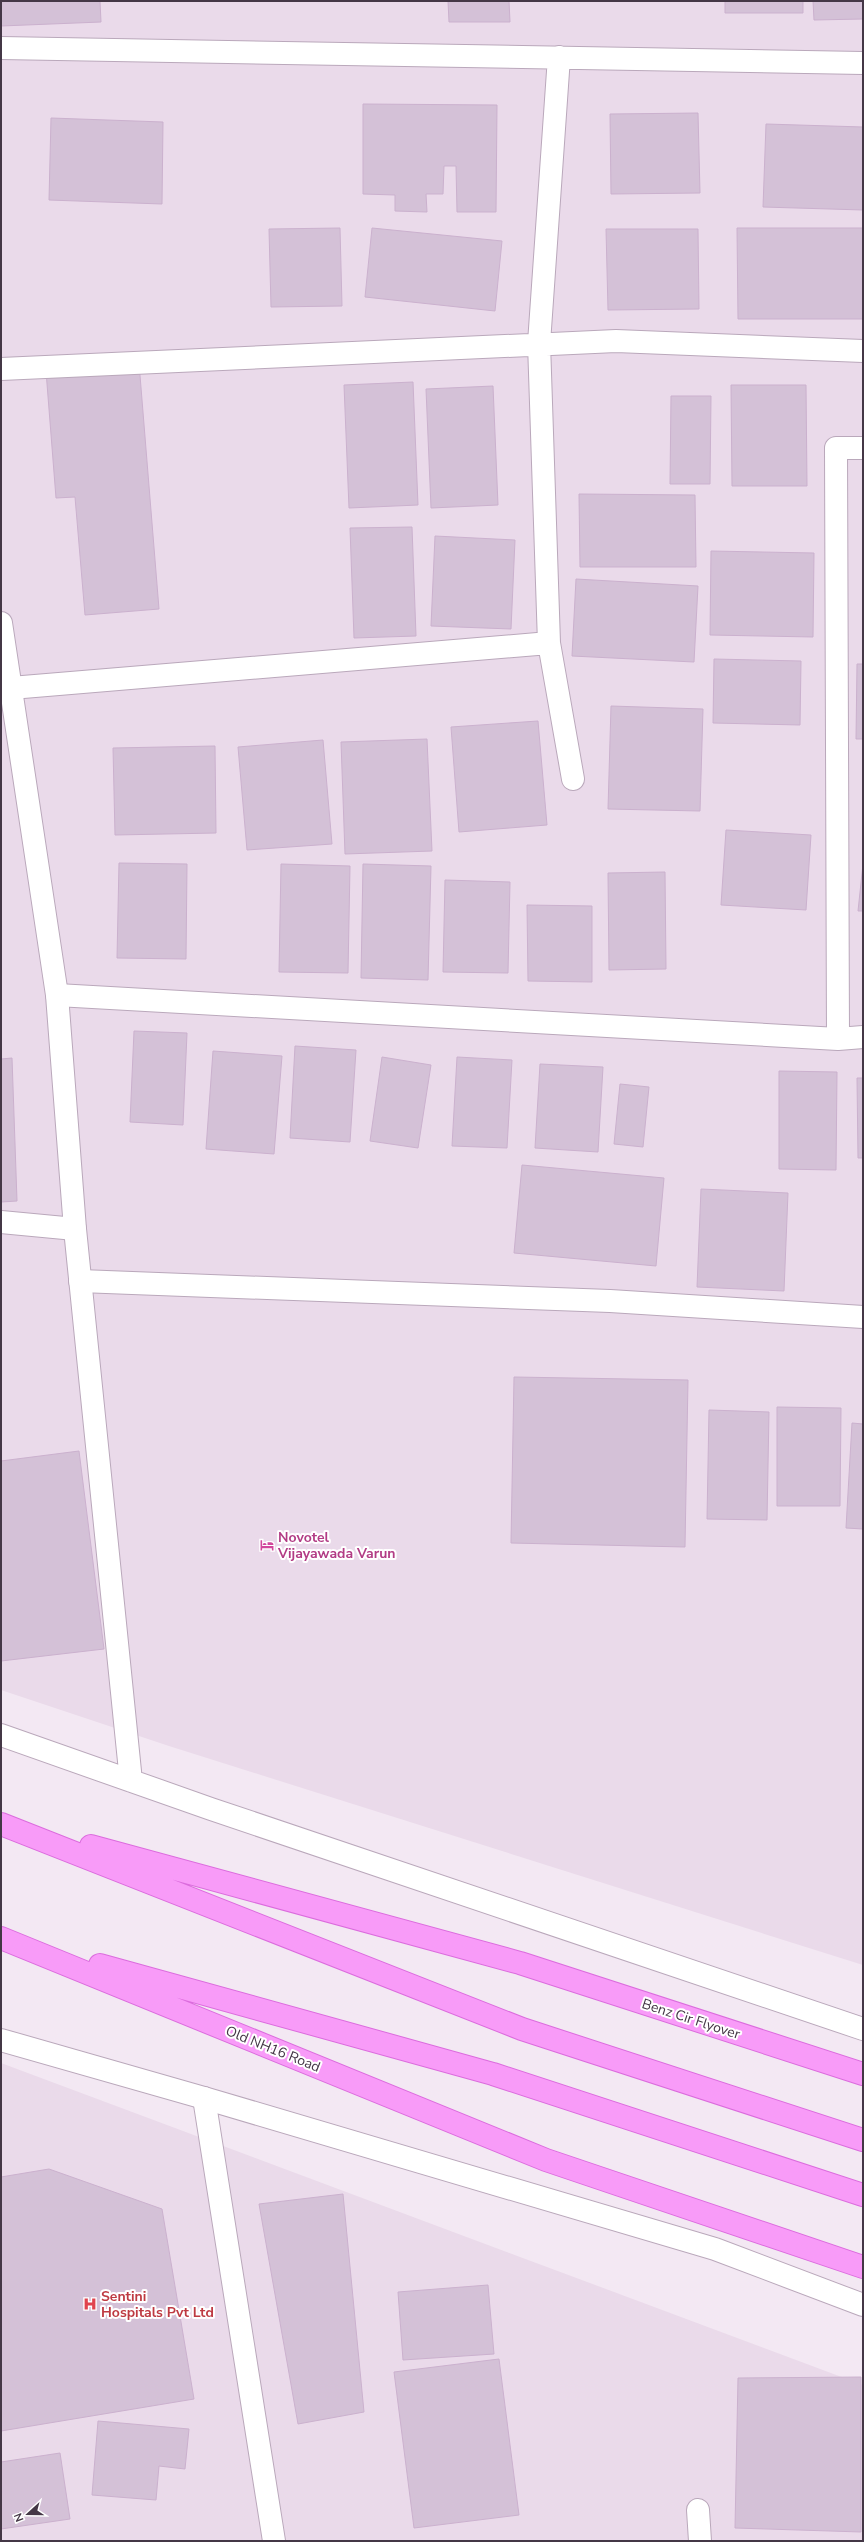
<svg xmlns="http://www.w3.org/2000/svg" width="864" height="2542" viewBox="0 0 864 2542" font-family="'Nunito Sans',sans-serif">
<style>
.residential{fill:#eadaea}
.building{fill:#d4c1d7;stroke:#cbb1ce}
.lines{fill:none;stroke-linecap:round;stroke-linejoin:round}
.minor-casing{stroke:#baa8bb;stroke-width:24}
.tertiary-casing{stroke:#baa8bb;stroke-width:24}
.primary-casing{stroke:#db6cdd;stroke-width:24}
.minor{stroke:#fff;stroke-width:22}
.tertiary{stroke:#fff;stroke-width:22}
.primary{stroke:#f89bf8;stroke-width:22}
.labels{text-anchor:middle;dominant-baseline:central;stroke-width:4;stroke-linejoin:round;paint-order:stroke}
.hotel-label{font-size:14px;font-weight:bold;fill:#b23c85;stroke:#fff;text-anchor:start}
.street-label{font-size:14px;fill:#443746;stroke:#fff}
.health-label{font-size:14px;font-weight:bold;fill:#be3a42;stroke:#fff;text-anchor:start}
</style>
<rect width="100%" height="100%" fill="#f3e8f3"/>
<path class="residential" d="M1 1H863V1965L169 1746 1 1690Z
M1 2063 863 2385V2541H1Z"/>
<path class="building" d="M1 1H100L101 22 1 26Z
M448 1H509L510 22H449Z
M725 1H803V13H725Z
M813 1H863V19L814 20Z
M363 104 497 105 496 212H457L456 166H444L443 194H426L427 212 395 211V195L363 194Z
M698 113 700 193 611 194 610 114Z
M51 118 163 122 162 204 49 200Z
M766 124 863 127V210L763 207Z
M340 228 342 306 271 307 269 229Z
M372 228 502 241 495 311 365 297Z
M737 228H863V319H738Z
M606 229H698L699 309 608 310Z
M139 363 159 609 85 615 75 497 56 498 46 371Z
M413 382 418 505 349 508 344 385Z
M731 385H806L807 486H732Z
M493 386 498 505 431 508 426 389Z
M671 396H711L710 484H670Z
M579 494 695 495 696 567H580Z
M412 527 416 636 354 638 350 528Z
M435 536 515 540 511 629 431 626Z
M711 551 814 553 813 637 710 635Z
M576 579 698 586 694 662 572 656Z
M714 659 801 661 800 725 713 723Z
M857 664H863V739H856Z
M611 706 703 709 700 811 608 809Z
M538 721 547 825 459 832 451 727Z
M427 739 432 851 345 854 341 742Z
M323 740 332 844 247 850 238 747Z
M215 746 216 833 115 835 113 748Z
M726 830 811 835 806 910 721 905Z
M119 863 187 864 186 959 117 958Z
M281 864 350 866 348 973 279 972Z
M363 864 431 866 428 980 361 978Z
M863 864V911H858Z
M665 872 666 969 609 970 608 873Z
M445 880 510 882 508 973 443 972Z
M527 905 592 906V982L528 981Z
M134 1031 187 1033 183 1125 130 1122Z
M295 1046 356 1050 350 1142 290 1138Z
M213 1051 282 1056 274 1154 206 1149Z
M382 1057 431 1065 418 1148 370 1141Z
M457 1057 512 1060 507 1148 452 1146Z
M12 1058 17 1201 1 1202V1059Z
M540 1064 603 1067 598 1152 535 1148Z
M779 1071 837 1072 836 1170 779 1169Z
M857 1078H863V1158H858Z
M620 1084 649 1087 643 1147 614 1144Z
M522 1165 664 1178 656 1266 514 1253Z
M701 1189 788 1193 784 1291 697 1287Z
M514 1377 688 1380 685 1547 511 1543Z
M777 1407 841 1408 840 1506H777Z
M709 1410 769 1412 767 1520 707 1519Z
M852 1423 863 1424V1529L846 1528Z
M79 1451 104 1649 1 1661V1461Z
M49 2169 162 2209 194 2399 1 2431V2177Z
M343 2194 364 2412 298 2424 259 2204Z
M488 2285 494 2354 403 2360 398 2292Z
M499 2359 519 2515 414 2528 394 2372Z
M861 2377V2532L735 2528 738 2378Z
M98 2421 189 2429 185 2469 159 2466 156 2500 92 2495Z
M60 2453 70 2519 1 2529V2462Z"/>
<g class="lines">
<g class="minor-casing">
<path id="minor" d="M1 48 863 63
M559 57 539 343 549 643 573 779
M1 369 616 341 863 351
M11 688 549 643
M57 995 838 1039 863 1037
M838 1039 836 448H863
M1 1222 75 1229
M80 1281 610 1301 863 1317
M204 2098 274 2541
M698 2510 700 2541"/>
</g>
<g class="tertiary-casing">
<path id="tertiary" d="M1 623 57 995 75 1229 131 1781
M1 1735 211 1809 863 2029
M1 2040 204 2098 715 2249 863 2305"/>
</g>
<g class="primary-casing">
<path id="primary" d="M1 1824 522 2029 863 2140
M91 1846 520 1963 863 2074
M1 1938 546 2160 863 2267
M100 1965 493 2074 863 2195"/>
</g>
<use href="#minor" class="minor"/>
<use href="#tertiary" class="tertiary"/>
<use href="#primary" class="primary"/>
</g>
<defs>
<g id="hotel-bare" transform="scale(1.08)"><path d="M-6-4.5h1.5V1H6V5H4.5V3h-9V5H-6ZM-4 0a1.8 1.8 0 1 1 3.6 0ZM.5 0V-2.5h3Q6-2.5 6 0Z" fill="#d1479c" stroke="#fff" stroke-width="2.5" paint-order="stroke"/></g>
<g id="hospital-bare" transform="scale(1.08)"><path d="M-5-5h3v3.5h4V-5h3V5h-3V1.5h-4V5h-3Z" fill="#e0444e" stroke="#fff" stroke-width="2.5" paint-order="stroke"/></g>
</defs>
<g fill-rule="evenodd">
<use href="#hotel-bare" x="267" y="1545"/>
<use href="#hospital-bare" x="90" y="2304"/>
</g>
<g class="labels">
<g class="hotel-label">
<text x="278" y="1537">Novotel<tspan x="278" dy="16">Vijayawada Varun</tspan></text>
</g>
<g class="street-label">
<text transform="translate(691 2019) rotate(18)">Benz Cir Flyover</text>
<text transform="translate(273 2049) rotate(22)">Old NH16 Road</text>
</g>
<g class="health-label">
<text x="101" y="2296">Sentini<tspan x="101" dy="16">Hospitals Pvt Ltd</tspan></text>
</g>
</g>
<rect width="864" height="2542" fill="none" stroke="#443746" stroke-width="4"/>
<g transform="translate(28 2514) rotate(249)" stroke="#ffffff" stroke-width="3" paint-order="stroke">
<path d="M0-3L7 15L0 10L-7 15Z" fill="#443746"/>
<text y="-6" font-size="11" font-weight="bold" text-anchor="middle" fill="#443746">N</text>
</g>
</svg>
